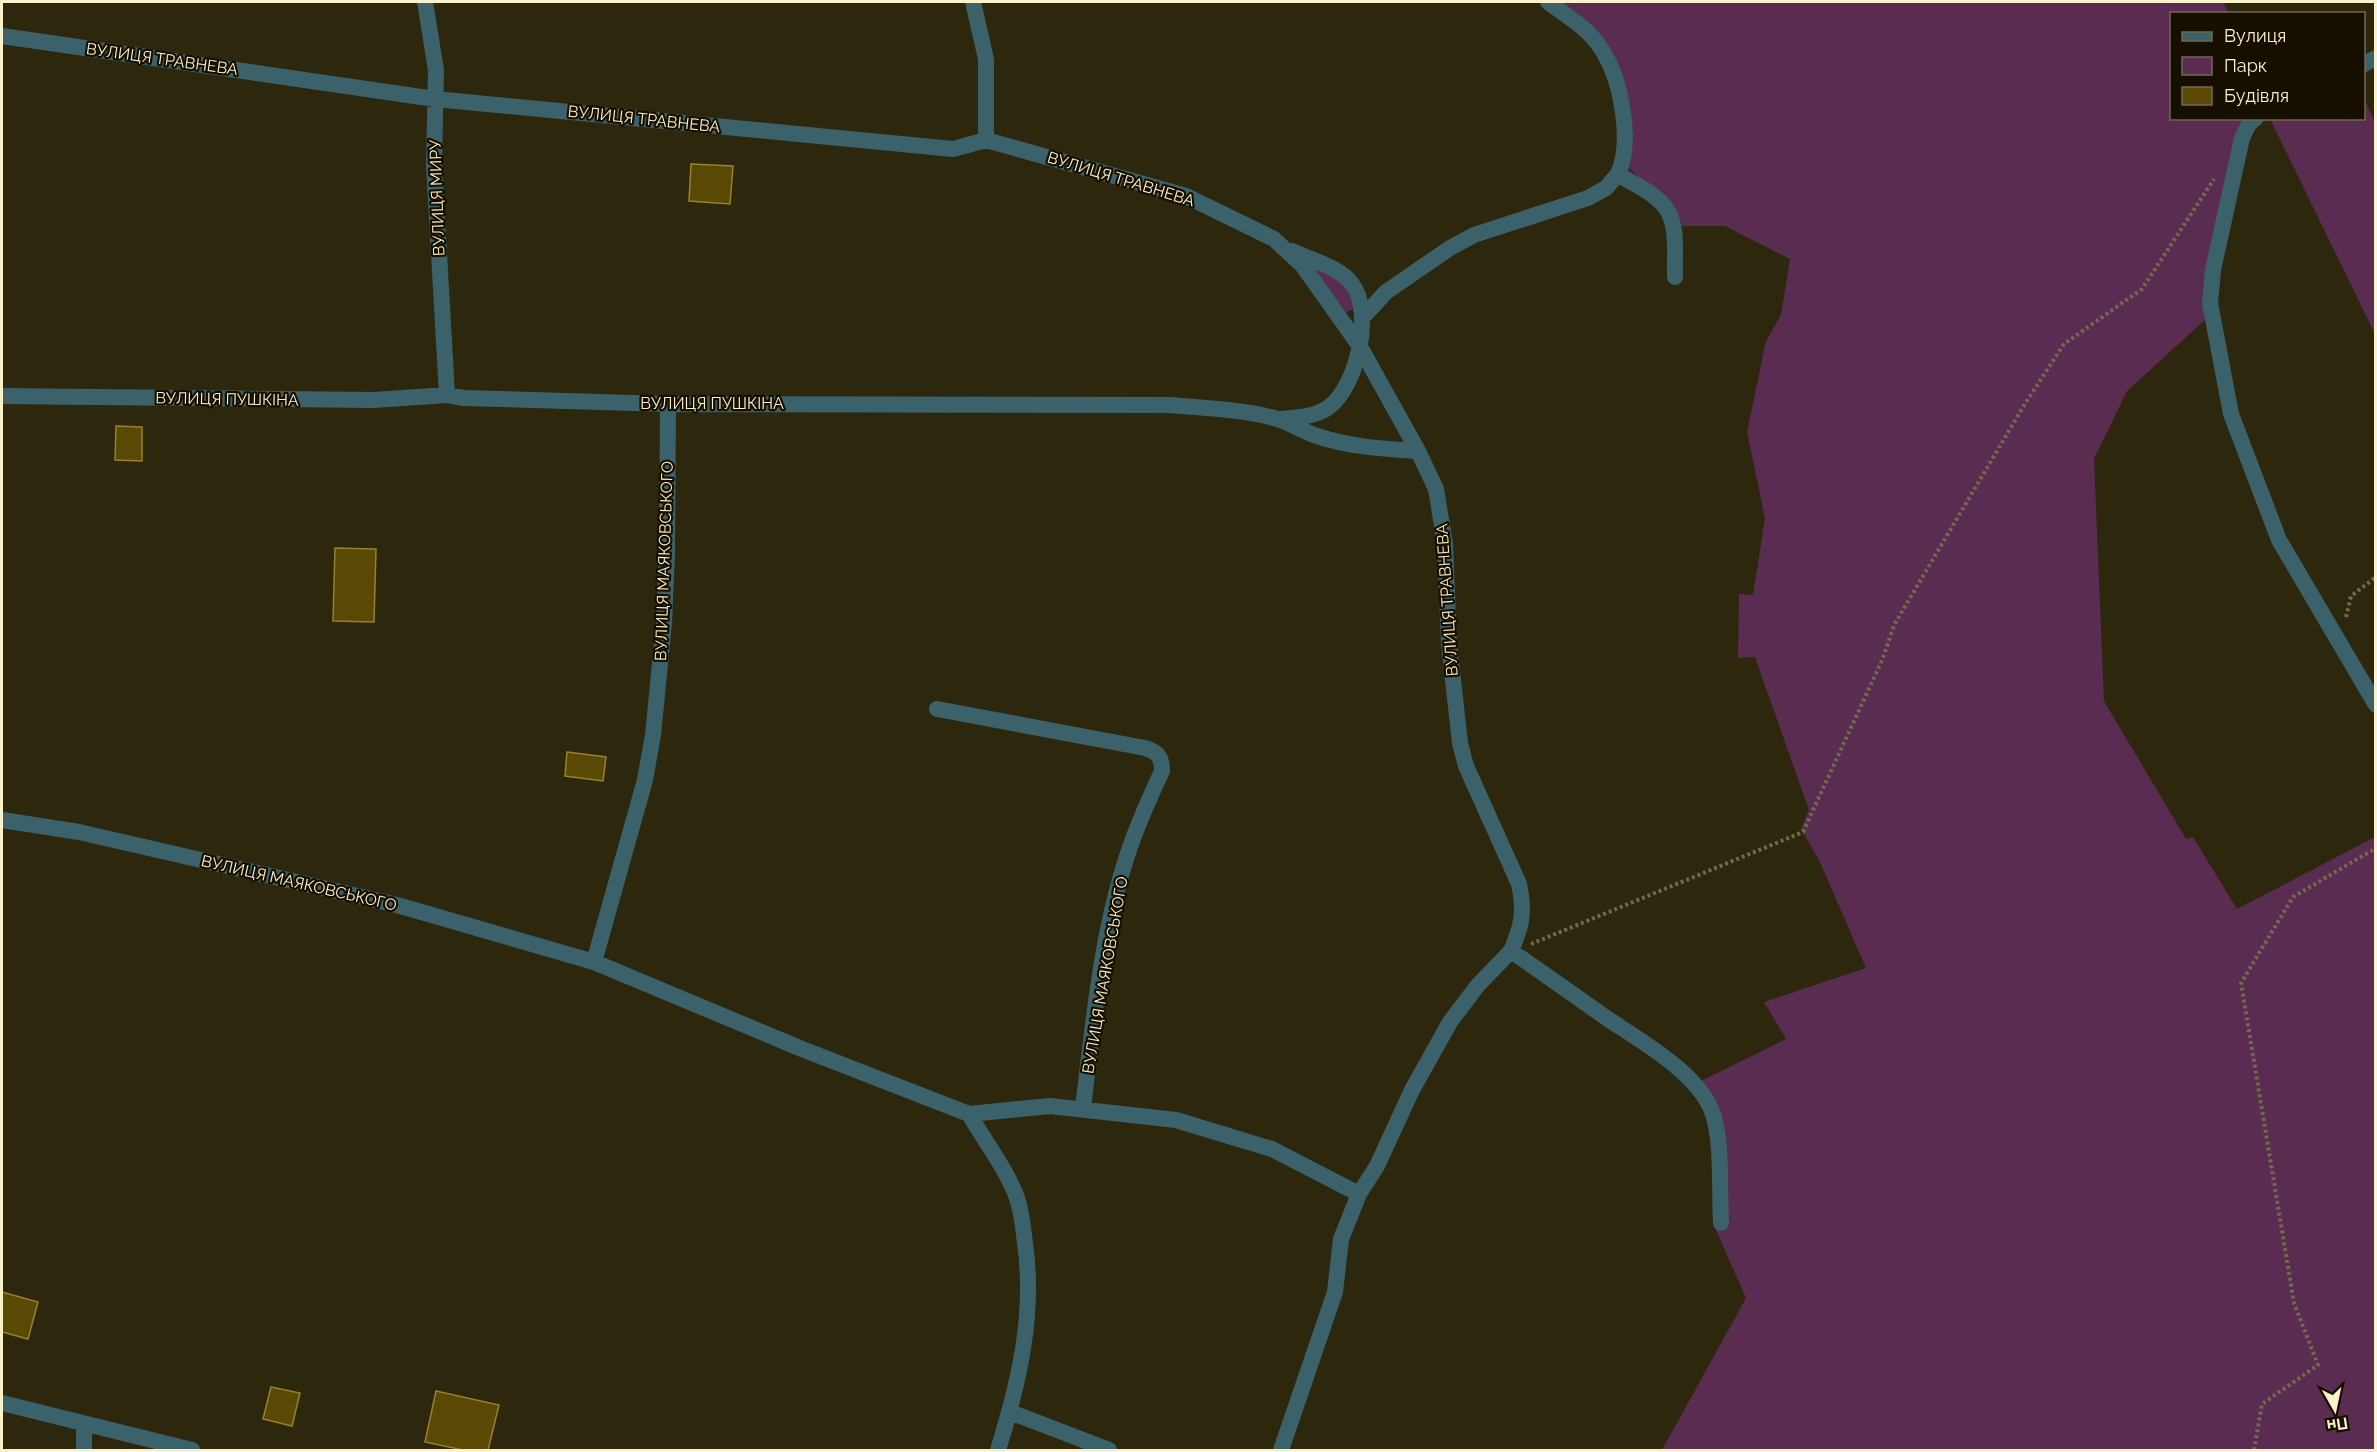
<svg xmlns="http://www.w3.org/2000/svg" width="2377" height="1452" viewBox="0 0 2377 1452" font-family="Raleway,sans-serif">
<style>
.green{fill:#5b2c52}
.building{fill:#594904;stroke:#968130;stroke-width:1.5}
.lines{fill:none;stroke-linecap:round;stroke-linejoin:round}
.path{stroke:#726a4c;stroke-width:4;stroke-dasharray:3 3;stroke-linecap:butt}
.street{stroke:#3b626b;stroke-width:16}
.labels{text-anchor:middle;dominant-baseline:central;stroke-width:4.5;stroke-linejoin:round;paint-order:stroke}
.street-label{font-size:16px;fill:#fbf1ca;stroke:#160f00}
</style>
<rect width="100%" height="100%" fill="#2d270d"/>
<path class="green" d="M1540 2H2223L2229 13 2172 14V118L2249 119 2207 318 2127 391 2094 459 2104 701 2186 839 2193 837 2237 909 2375 837V1450H1662L1746 1298 1716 1230 1725 1222 1723 1155 1699 1082 1786 1039 1764 1002 1866 968 1819 860 1801 829 1809 810 1755 657 1738 658 1739 594 1753 595 1765 518 1747 432 1766 341 1781 315 1790 259 1725 226H1676L1641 180 1620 159 1617 99 1597 50Z
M2364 98 2375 123V334L2270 119 2364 118Z
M1312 265 1348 286 1355 309 1345 312Z"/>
<path class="building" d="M691 164 733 166 730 204 689 201Z
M116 426 142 427V461L115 460Z
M335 548 376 549 374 622 333 621Z
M567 752 606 757 603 781 565 776Z
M2 1292 38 1302 28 1339 2 1332Z
M271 1387 300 1393 292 1426 263 1419Z
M436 1391 499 1405 488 1450H463L425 1442Z"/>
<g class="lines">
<path class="path" d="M2346 617 2351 596 2376 577
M1531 944 1803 832 1883 658 1894 625 2023 407 2064 344 2142 289 2214 179
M2254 1450 2262 1404 2318 1365 2294 1303 2241 983 2293 897 2376 848"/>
<path class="street" d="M425 2 436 70 434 165 447 395
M973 2 986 59V140
M1548 2C1565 15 1588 28 1600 47 1621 77 1633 140 1618 174 1633 184 1655 193 1665 207 1679 225 1674 255 1675 277
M2 36 435 99 953 149 986 140 1186 196 1274 239 1303 266 1359 345 1418 451 1436 489 1445 544 1449 644 1460 743 1466 766 1519 884C1525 912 1522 925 1511 951 1543 973 1574 995 1605 1017 1639 1040 1695 1071 1711 1109 1723 1137 1719 1192 1721 1223
M2364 64 2376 58
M2256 118 2249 124 2242 138 2213 270 2210 303 2231 414 2279 540 2376 705
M1363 317 1386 292 1450 248 1474 235 1588 198 1606 188 1618 174
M2 396 374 400 447 395 464 398 668 404 1169 405C1203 408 1237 409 1270 417 1287 420 1301 431 1317 436 1350 447 1384 449 1418 451
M1281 419C1298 417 1315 417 1329 407 1357 386 1374 313 1352 284 1340 267 1311 260 1292 251
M937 709 1145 748C1158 752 1162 757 1162 771 1149 799 1136 827 1127 856 1101 935 1093 1025 1083 1108
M2 820 79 832 397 905 594 962 802 1049 969 1114 1050 1106 1176 1120 1272 1149 1359 1194
M594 962 645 780 653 735 664 623 667 553 668 404
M969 1114C984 1140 1007 1170 1017 1198 1022 1213 1023 1228 1025 1243 1035 1315 1019 1382 998 1450
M2 1403 192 1450
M1010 1412 1109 1450
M84 1425V1450
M1281 1450 1335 1292 1341 1239 1359 1194 1377 1166 1412 1090 1450 1022 1478 985 1511 951"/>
</g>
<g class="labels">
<g class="street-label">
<text transform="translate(162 59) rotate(8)">ВУЛИЦЯ ТРАВНЕВА</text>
<text transform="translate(644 119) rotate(6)">ВУЛИЦЯ ТРАВНЕВА</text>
<text transform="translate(1121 179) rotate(17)">ВУЛИЦЯ ТРАВНЕВА</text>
<text transform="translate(437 198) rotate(-92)">ВУЛИЦЯ МИРУ</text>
<text transform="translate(227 399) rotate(1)">ВУЛИЦЯ ПУШКІНА</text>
<text x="712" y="403">ВУЛИЦЯ ПУШКІНА</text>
<text transform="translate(664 561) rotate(-88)">ВУЛИЦЯ МАЯКОВСЬКОГО</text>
<text transform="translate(1447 600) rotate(-94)">ВУЛИЦЯ ТРАВНЕВА</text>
<text transform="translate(299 883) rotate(13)">ВУЛИЦЯ МАЯКОВСЬКОГО</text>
<text transform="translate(1105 975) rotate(-80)">ВУЛИЦЯ МАЯКОВСЬКОГО</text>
</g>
</g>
<rect width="2377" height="1452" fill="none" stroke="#fbf1ca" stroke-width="6"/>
<rect x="2170" y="12" width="195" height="108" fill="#160f00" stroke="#726951" stroke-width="1.5"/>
<rect x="2182" y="32" width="30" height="9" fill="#3b626b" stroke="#726951" stroke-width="1.5"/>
<text x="2224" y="42" font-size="18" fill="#fbf1ca">Вулиця</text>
<rect x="2182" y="57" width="30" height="18" fill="#5b2c52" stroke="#726951" stroke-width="1.5"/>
<text x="2224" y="72" font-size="18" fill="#fbf1ca">Парк</text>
<rect x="2182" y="87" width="30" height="18" fill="#594904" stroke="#726951" stroke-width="1.5"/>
<text x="2224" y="102" font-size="18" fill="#fbf1ca">Будівля</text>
<g transform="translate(2335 1410) rotate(171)" stroke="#160f00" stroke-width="4.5" paint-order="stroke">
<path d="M0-4.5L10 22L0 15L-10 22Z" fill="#fbf1ca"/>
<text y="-9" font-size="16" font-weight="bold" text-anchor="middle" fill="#fbf1ca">Пн</text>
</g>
</svg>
